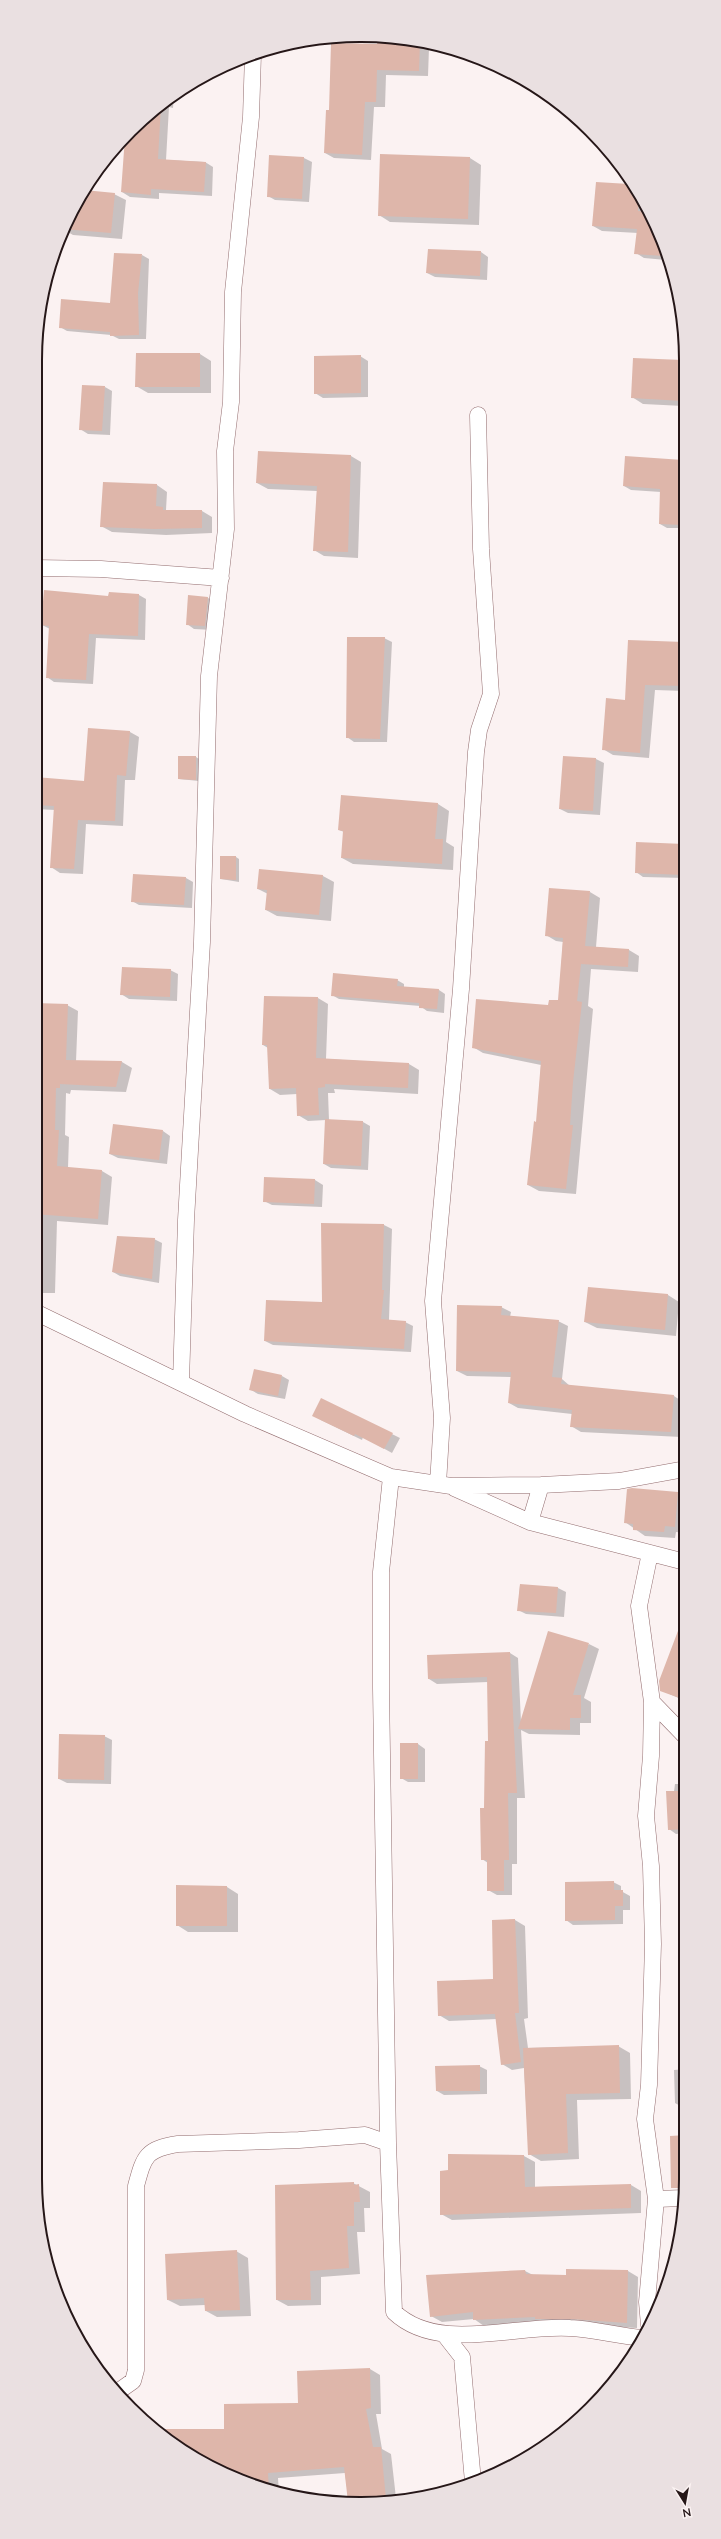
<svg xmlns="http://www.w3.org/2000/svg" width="721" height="2539" viewBox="0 0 721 2539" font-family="Lato,sans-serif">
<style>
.shadow{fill:#0003}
.building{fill:#deb6aa}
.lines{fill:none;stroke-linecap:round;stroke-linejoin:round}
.street-casing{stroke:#936d6f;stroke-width:17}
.street{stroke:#fff;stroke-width:16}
.rim{fill:none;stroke:#261718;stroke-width:2}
</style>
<rect width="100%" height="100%" fill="#fbf2f2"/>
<path class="shadow" d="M419 42 429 48 428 76 386 75 385 107H374L371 160 334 158 325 153 330 111 378 45Z
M174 95 173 108 169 107 166 160 205 162 213 167 212 196 159 193V199L130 197 122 192 126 136Z
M270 156 304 158 312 162 309 202 275 200 268 196Z
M470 158 481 165 479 225 390 222 379 215Z
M597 183 630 185 653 217 666 260 644 258 636 253 638 233 602 231 593 226Z
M84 191 114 194 126 200 122 239 73 235 63 229Z
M481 252 488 257 487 280 435 277 427 273Z
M142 255 149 259 146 339H119L111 335 67 331 60 327 111 304Z
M200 354 211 361V393H148L136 386Z
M360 356 368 361V397L323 398 315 393Z
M634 359 683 362V406L643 404 632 397Z
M105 387 112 391 110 435 88 434 80 429Z
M351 456 361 462 358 558 324 556 314 550 317 491 268 489 257 483Z
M626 457 683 461 684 528H667L660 524 661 492 631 490 624 486Z
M157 485 167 492 166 510 202 511 212 517V533L166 535 112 532 101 526Z
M139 595 146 599 145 640 96 638 93 684 54 682 47 677 50 629 42 625 109 597Z
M189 596 208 598 216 602 213 630 194 629 187 624Z
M384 638 392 642 387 742H354L347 737Z
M684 643V691L655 690 649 758 613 755 603 749 626 701Z
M89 729 130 732 139 737 135 780H125L123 826 86 824 83 874 60 873 51 867 55 810 35 809V778L85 782Z
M196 757 199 759V781L179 779Z
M564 757 596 759 604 763 600 815 568 813 560 809Z
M438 804 449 811 446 842 454 847 453 870 353 864 342 858 344 832 339 830Z
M637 843 684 845V878L643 877 636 872Z
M236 857 239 859V882L221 879Z
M323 876 334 882 331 921 277 916 266 910 268 894 258 889Z
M186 878 193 882 192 908 139 905 132 901Z
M590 892 600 898 596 947 629 950 639 956 638 972 591 969 588 1006 593 1009 576 1194 539 1191 528 1185 537 1123 541 1065 483 1053 473 1047 559 1001 563 942 556 941 546 935Z
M170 970 178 974 177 1001 129 999 121 994Z
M397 980 404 984V987L439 990 445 994 444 1013 427 1011 420 1006 339 999 332 995Z
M318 998 328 1004 326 1059 409 1064 419 1070 418 1094 334 1089 335 1093H328L329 1120 363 1122 370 1126 368 1170 331 1168 324 1164 326 1120 308 1121 298 1115 297 1094 280 1095 270 1089 268 1048 263 1045Z
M35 1004 67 1005 78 1011 76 1062H122L132 1068 126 1092 71 1090 70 1094 66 1093 65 1135 69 1137 68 1168 102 1171 112 1177 108 1225 57 1221 55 1293H35Z
M163 1131 170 1136 167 1164 118 1158 110 1154Z
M265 1178 315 1180 323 1185 322 1207 272 1205 264 1201Z
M322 1224 384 1225 392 1229 389 1320 405 1322 413 1326 411 1352 273 1345 265 1341 323 1303Z
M154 1239 162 1243 159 1283 120 1276 113 1272Z
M589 1288 668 1295 679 1302 676 1336 597 1328 585 1322Z
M501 1307 511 1312 510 1317 558 1321 568 1326 562 1379 570 1386 674 1396 683 1402 681 1437 581 1432 571 1426 572 1414 518 1408 509 1403 512 1377 467 1376 457 1371Z
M282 1376 289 1380 285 1399 258 1394 251 1390Z
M321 1399 400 1438 392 1453 363 1437 362 1440 321 1420Z
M677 1493 685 1497V1533L676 1532 675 1538 645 1536 625 1522Z
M520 1585 558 1588 566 1592 564 1617 526 1614 518 1610Z
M678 1632 685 1635V1701L661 1690Z
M589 1644 599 1649 584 1698 591 1702V1723H580V1735L529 1734 521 1730 525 1798H517V1864H512V1895H497L488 1890V1863L482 1859 489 1742 488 1682 437 1684 429 1679 510 1653 518 1658 521 1722Z
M104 1736 112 1740 111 1784 67 1783 59 1779Z
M418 1744 425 1749V1782H408L401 1778Z
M675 1784H685V1833L676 1834 669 1829Z
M613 1882 621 1886V1891L630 1896V1910H623V1924L573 1925 566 1920Z
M177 1886 227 1887 238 1894V1932H188L177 1925Z
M515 1920 525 1926 528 2018 524 2019 528 2048 618 2046 630 2053 631 2099 577 2100 579 2159 541 2161 529 2154 524 2068 512 2070 502 2064 497 2019 449 2021 439 2015 494 1980Z
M479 2066 487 2070V2094L444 2095 437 2091Z
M686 2069V2107H682L675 2103 674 2070Z
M686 2136V2171L678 2172Z
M449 2155 524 2156 535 2162V2187L631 2185 641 2191V2213L452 2220 441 2214 449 2171Z
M353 2183 370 2192V2208H364L365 2232H357L360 2274 321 2277V2305L288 2306 277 2300Z
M236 2251 248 2258 251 2316 217 2317 206 2311 205 2305 180 2306 168 2300Z
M525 2271 533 2275 567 2276 628 2271 638 2277 637 2328 543 2323 484 2326 474 2319 442 2322 431 2316 427 2276Z
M370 2369 380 2375 381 2414H376L382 2449 391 2454 396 2498 349 2502 345 2473 278 2478 279 2493H276L216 2470 163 2437V2430H225L299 2404Z"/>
<path class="building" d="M378 40 420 41 419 71 377 70 376 102H365L362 155 324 153 326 110H329L331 43 377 44Z
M161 105 158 159 206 162 204 192 151 189V195L121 192 125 137Z
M380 154 470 157 468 219 378 216Z
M269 155 304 157 302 199 267 197Z
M596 182 629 184 639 198 638 211 649 212 653 217 664 256 634 254 637 229 592 226Z
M84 190 115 193 111 233 63 229Z
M428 249 481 251 480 276 426 273Z
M114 253 142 254 138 293 139 335 110 336V332L59 328 61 299 110 303Z
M136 353H200V387H135Z
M361 355V393L314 394V356Z
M633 358 683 360V401L631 398Z
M82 385 105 386 102 431 79 430Z
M258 451 351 455 348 552 313 551 317 486 256 483Z
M625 456 683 460 684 525 659 524 660 489 623 486Z
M103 482 157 484 156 506 163 507V510H202V528L155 529 100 527Z
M44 590 108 596 109 592 139 594 138 636 89 634 86 680 46 678 49 626 41 625Z
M188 595 208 597 205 626 186 625Z
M347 637H385L380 739 346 738Z
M628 640 684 642V686L645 685 640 753 602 750 606 698 625 700Z
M88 728 130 731 126 776 117 775 115 821 78 820 74 869 50 868 54 806 35 805V777L84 781Z
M178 756H196V780L178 779Z
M563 756 596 758 593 811 559 809Z
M341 795 438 803 435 839H443L442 864 341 858 343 831 338 830Z
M636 842 684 844V875L635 873Z
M220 856H236V880L220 879Z
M259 869 323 875 319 915 265 910 267 890 257 889Z
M133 874 186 877 184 905 131 902Z
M549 888 590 891 585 946 629 949 628 967 581 964 577 1001 582 1002 573 1082 570 1125H573L566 1189 527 1185 534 1121 536 1122 541 1061 472 1048 476 999 548 1005 549 1000H558L563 938 545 936Z
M122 967 171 969 170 997 120 995Z
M333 973 398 979 397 986 439 989 437 1009 419 1008V1003L331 996Z
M264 996 318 997 316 1058 409 1063 408 1088 325 1084V1087L318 1088 319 1115 297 1116 296 1088 269 1089 267 1045H262Z
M35 1003 68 1004 66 1060 122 1061 116 1087 60 1084V1088H56L55 1130H59L57 1166 102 1170 98 1219 35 1214Z
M325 1119 363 1121 361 1166 323 1164Z
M113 1124 163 1130 159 1160 109 1154Z
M264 1177 315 1179 314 1204 263 1202Z
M321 1223 384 1224 382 1290H384L381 1319 406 1321 404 1349 264 1341 266 1300 322 1302Z
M117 1236 155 1238 152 1279 112 1272Z
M588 1287 668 1294 665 1330 584 1322Z
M457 1305 502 1306 501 1315 559 1320 552 1377 562 1378 561 1384 674 1395 671 1432 570 1427 572 1410 508 1403 511 1372 456 1371Z
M254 1369 282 1375 278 1396 249 1390Z
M321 1398 393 1433 384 1449 355 1434 354 1436 312 1416Z
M632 1488 678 1492 675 1527 665 1526 664 1532 633 1530V1524L624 1523 627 1489Z
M520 1584 558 1587 556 1613 517 1611Z
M684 1615 685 1616V1700L660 1691 659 1681Z
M548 1631 589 1643 573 1695H581V1718H570V1730L518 1729Z
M510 1652 517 1793H508L509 1860H504V1891H487V1860H481L480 1808H484L485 1741H488L487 1677 428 1679 427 1655Z
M59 1734 105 1735 104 1780 58 1779Z
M400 1743H418V1779H400Z
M666 1791H685V1829L668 1830Z
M614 1881V1890H623V1906H615V1920L565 1921V1882Z
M176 1885 227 1886V1926H176Z
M515 1919 519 2013H515L521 2062 501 2065 495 2014 438 2016 437 1981 493 1979 492 1920Z
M619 2045 620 2093 566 2094 568 2153 528 2155 523 2048Z
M480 2065V2091H436L435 2066Z
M686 2135 685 2188H671L670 2136Z
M448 2154 524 2155 525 2187 631 2184V2208L440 2215V2171L448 2170Z
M354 2182V2185L359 2184 360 2202H354V2226H347L349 2268 310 2271 311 2300H276L275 2185Z
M237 2250 240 2310 205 2311 204 2298 167 2300 165 2254Z
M566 2269 628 2270 627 2323 571 2319H535V2317L473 2320V2312L430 2317 426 2275 525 2270 526 2274 566 2275Z
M370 2368 371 2408 366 2409 373 2447H381L386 2499 348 2502 344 2467 268 2473 269 2490 216 2470 163 2437 154 2429H224V2404L298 2403 297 2371Z"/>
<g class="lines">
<g class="street-casing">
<path id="street" d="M35 568 101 569 221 578
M35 1312 245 1414 391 1477 451 1486 541 1485 619 1481 685 1469
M181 1382 186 1220 202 942 209 676 226 529 225 451 231 402 233 292 251 117 253 54
M391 1477 381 1572V1688L388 2143 394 2312C438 2354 516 2324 570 2328 594 2329 618 2336 643 2338
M438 1484 442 1418 433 1301 461 989 476 752 479 730 491 694 481 549 478 415
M454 1488 530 1522 685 1562
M530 1522 541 1485
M652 1702 685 1736
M656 2199 684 2198
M649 2325 647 2302 656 2199 645 2119 649 2085 653 1944 651 1866 646 1816 651 1756 652 1702 639 1606 650 1553
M444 2334 462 2357 473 2482
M116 2393 133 2381 136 2370V2186C144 2156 146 2149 178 2144L299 2140 365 2135 388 2143"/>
</g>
<use href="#street" class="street"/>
</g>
<path d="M0 0H721V2539H0ZM360 42H361A318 318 0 0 1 679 360V2179A318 318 0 0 1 361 2497H360A318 318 0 0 1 42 2179V360A318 318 0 0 1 360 42Z" fill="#eae0e1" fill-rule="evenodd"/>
<path class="rim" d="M360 42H361A318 318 0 0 1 679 360V2179A318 318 0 0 1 361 2497H360A318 318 0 0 1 42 2179V360A318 318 0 0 1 360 42Z"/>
<g transform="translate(685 2503) rotate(169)" stroke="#fbf2f2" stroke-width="3" paint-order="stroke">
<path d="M0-3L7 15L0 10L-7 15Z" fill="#261718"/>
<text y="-6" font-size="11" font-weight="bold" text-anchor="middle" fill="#261718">N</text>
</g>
</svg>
